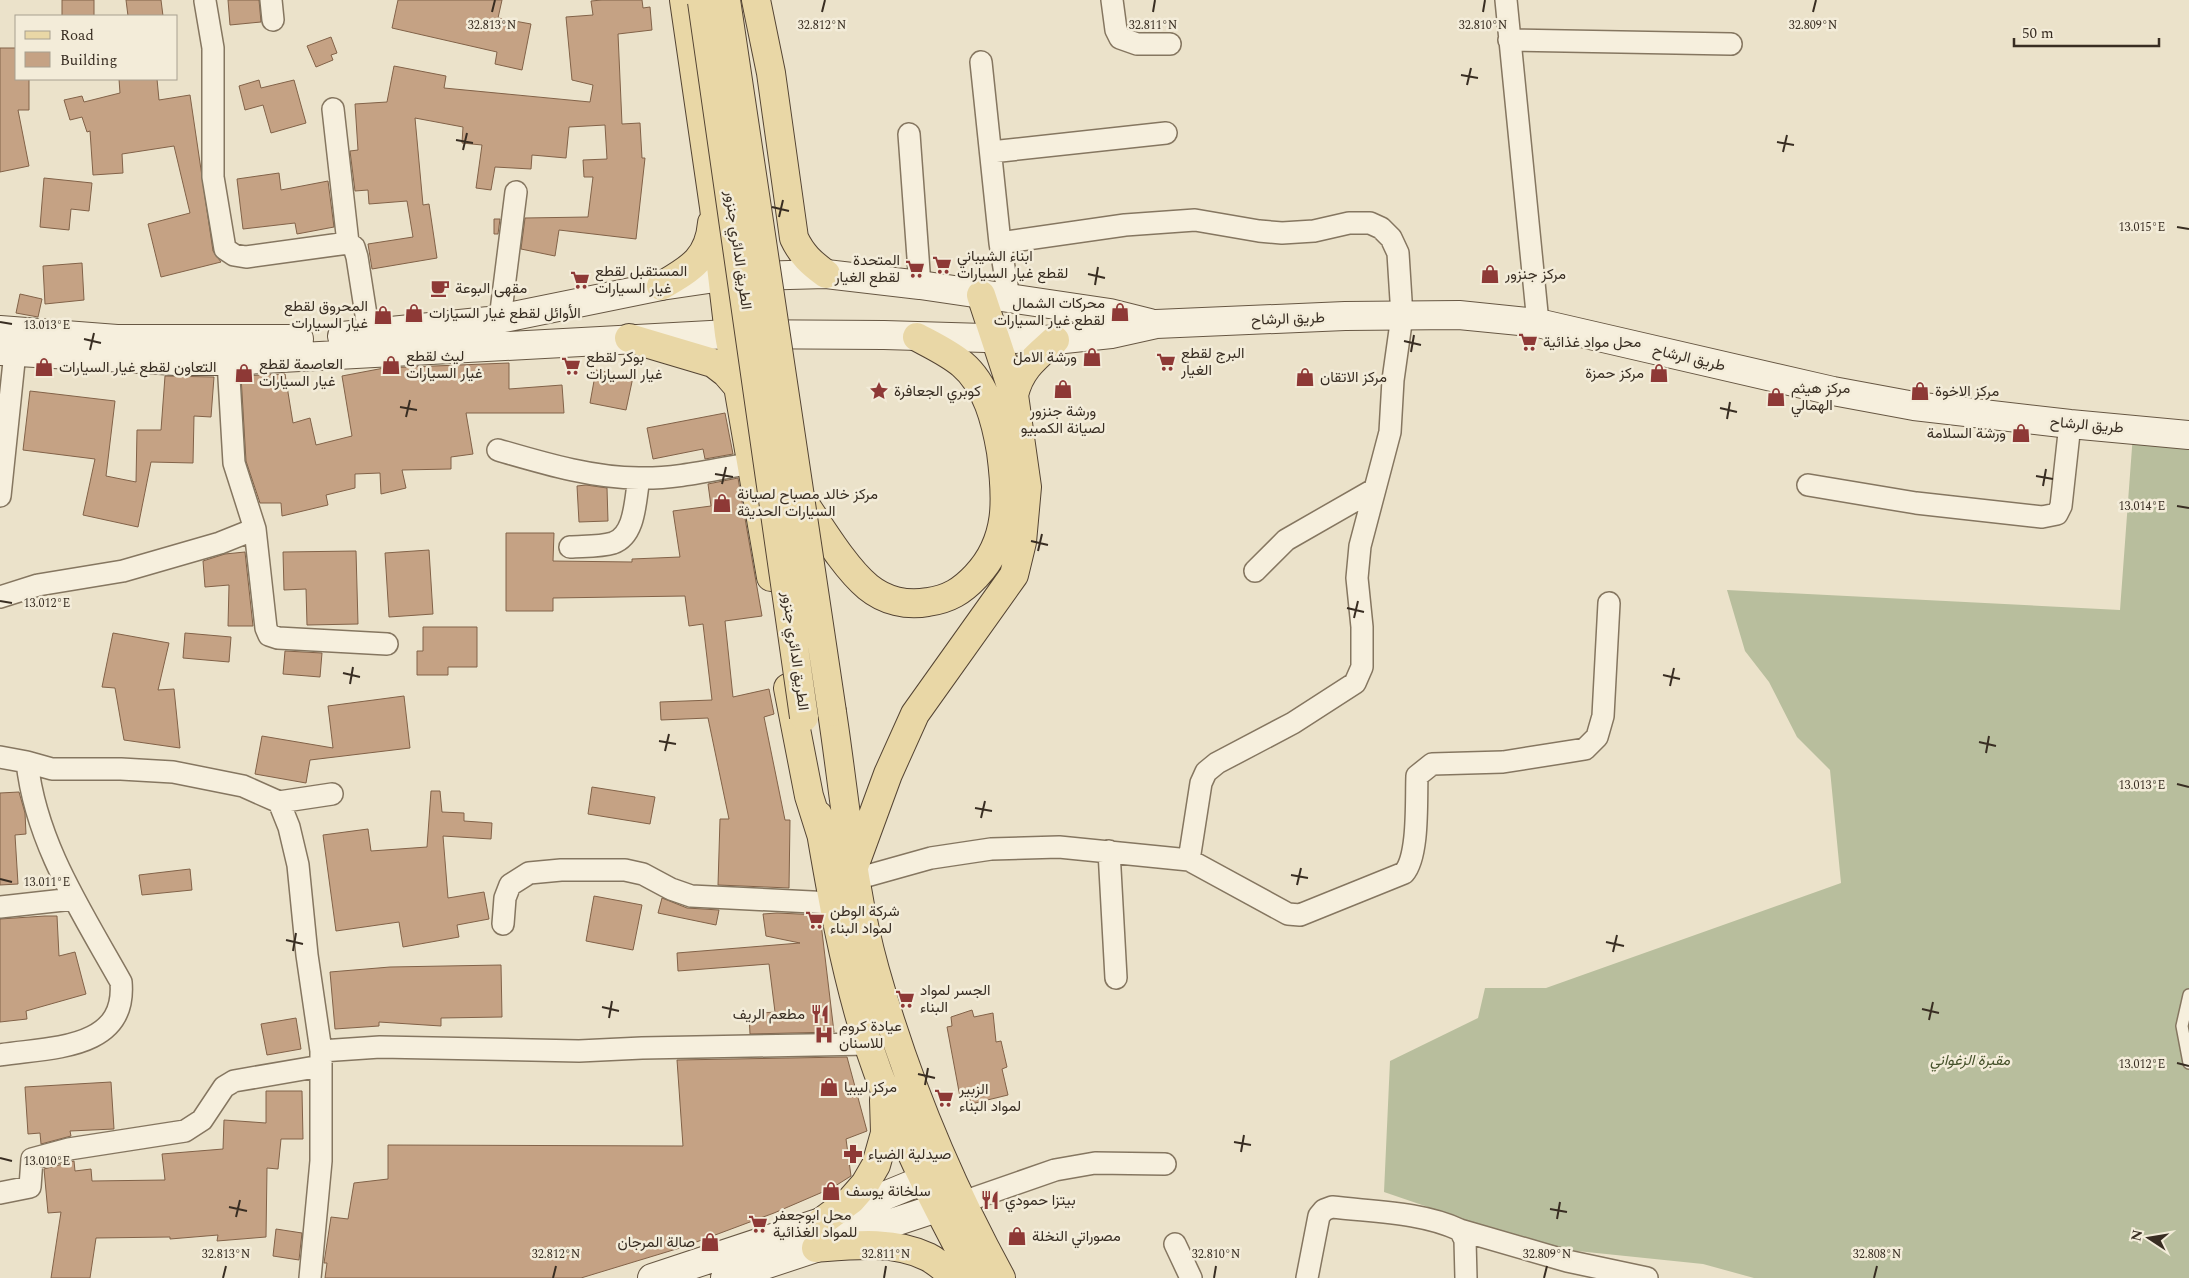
<svg xmlns="http://www.w3.org/2000/svg" width="2189" height="1278" viewBox="0 0 2189 1278" font-family="Spectral,Vazirmatn,serif">
<style>
.cemetery{fill:#b8be9d}
.building{fill:#c5a284;stroke:#826248}
.lines{fill:none;stroke-linecap:round;stroke-linejoin:round}
.service-casing{stroke:#857660;stroke-width:14}
.minor-casing{stroke:#857660;stroke-width:24}
.secondary-casing{stroke:#675743;stroke-width:30}
.primary-casing{stroke:#544433;stroke-width:30}
.service{stroke:#f6efdd;stroke-width:11}
.minor{stroke:#f6efdd;stroke-width:21}
.secondary{stroke:#f6efdd;stroke-width:28}
.primary{stroke:#e9d7a6;stroke-width:28}
.primary-bridge-casing{stroke:#544433;stroke-width:30;stroke-linecap:butt}
.primary-bridge{stroke:#e9d7a6;stroke-width:28}
.ticks{fill:none;stroke:#382d22;stroke-width:2}
.labels{text-anchor:middle;dominant-baseline:central;stroke-width:5;stroke-linejoin:round;paint-order:stroke}
.street-label{font-size:15px;fill:#382d22;stroke:#f3ecd9}
.poi-label{font-size:15px;fill:#382d22;stroke:#f3ecd9;text-anchor:start}
.park-label{font-size:15px;font-style:italic;fill:#46522b;stroke:#f3ecd9}
.ticks-label{font-size:12px;text-anchor:middle;fill:#382d22;stroke:#f3ecd9;stroke-width:5;stroke-linejoin:round;paint-order:stroke}
</style>
<rect width="100%" height="100%" fill="#ebe2ca"/>
<path class="cemetery" d="M2133 434 2189 446V1278H1754L1703 1264 1548 1248 1384 1192 1390 1061 1478 1018 1485 988H1546L1841 883 1830 770 1797 737 1769 682 1745 651 1727 590 2120 610Z"/>
<path class="building" d="M62 0H94V16H62Z
M126 0H161L163 16H128Z
M228 0H259L261 22 230 25Z
M398 0H502L498 18 531 24 522 70 495 64 497 52 392 28Z
M602 0H642L643 8 650 7 652 30 618 34 622 124 640 123 642 158H645L636 239 559 230 555 256 521 249 525 218 588 217 593 177H584L583 160 607 159 605 125 569 127 566 158 532 155 531 169 495 167 491 190 476 188 482 145 462 143 463 127 415 118 423 205 429 204 437 258 372 269 368 244 413 237 407 201 369 204 368 190 355 191 350 151 358 150 355 104 387 102 394 66 446 76 444 88 590 102 593 85 572 80 566 17 593 15 591 1Z
M331 37 337 53 331 55 333 60 316 67 307 46Z
M0 48H16V79H29V110H18L29 166 0 172Z
M119 79H157L159 100 190 95 213 251 221 262 161 277 148 224 190 213 174 146 122 154 123 173 93 175 90 131 87 132 82 117 70 120 64 100 82 96 84 102 120 93Z
M259 80 261 88 294 80 306 123 271 133 263 105 245 110 239 86Z
M279 173 281 190 328 181 334 227 297 234 295 223 243 229 237 179Z
M44 178 92 183 89 211 71 209 69 230 40 227Z
M494 219H500L498 234H494Z
M82 263 84 300 45 304 43 266Z
M20 294 42 299 38 317 16 313Z
M509 363V389L562 385 564 413H466L473 454 451 457V469L402 470 406 488 381 494 380 473 355 474V488L326 495 328 505 282 516 281 503H260L246 461 241 376 285 374 293 423 310 418 316 445 352 436 342 376 384 368Z
M596 370 633 377 626 410 590 403Z
M165 376 214 377 211 417 194 416 193 463 151 462 138 527 83 515 95 459 23 450 30 391 115 401 106 476 136 482 137 430H161Z
M725 413 733 454 705 459 703 449 653 459 647 428Z
M738 478 762 616 725 621 733 697 769 689 774 714 764 717 785 820H790L789 888 718 885 720 819H729L708 718 661 720 660 702 712 700 703 624 689 626 685 596 553 598V611H506V533H554L553 561 632 562V559L680 557 673 511 711 506 708 484Z
M586 485 607 488 608 521 579 522 577 486Z
M429 550 433 614 389 617 385 553Z
M356 551 358 624 307 625 306 589 284 590 283 552Z
M245 552 253 626H228L229 585 205 587 203 561 225 554Z
M423 627H477V667H448V675H417V651H423Z
M113 633 169 643 158 690 174 689 180 748 124 740 115 688 102 687Z
M185 633 231 637 229 662 183 658Z
M285 651 322 653 320 677 283 674Z
M404 696 410 748 310 760 306 783 255 774 262 736 333 748 328 706Z
M592 787 655 797 650 824 588 814Z
M431 791H440L442 812 464 813V821L492 823 491 839 443 836 448 898 484 892 489 919 457 925 459 937 403 947 399 922 336 931 323 835 368 829 371 851 427 847Z
M19 792 25 813 26 834 15 835 18 884 0 885V793Z
M190 869 192 890 142 895 139 875Z
M594 896 642 905 633 950 586 941Z
M662 898 687 908 719 910 716 925 658 913Z
M777 913 820 915 834 1032 750 1034 749 1014 775 1012 769 964 678 971 677 953 800 943 766 936 763 914Z
M45 916H57L59 956 75 952 86 994 26 1011 27 1019 0 1022V919Z
M501 965 502 1017 441 1018V1026L379 1022V1026L335 1029 330 972 390 967Z
M972 1010 974 1017 993 1013 996 1042 1001 1041 1007 1067 1002 1069 1008 1095 971 1104 969 1097H960L947 1027 952 1026 951 1017Z
M296 1018 301 1049 267 1055 261 1024Z
M847 1057 867 1131 846 1139 851 1176 832 1188 774 1213 683 1247 581 1278H325L327 1263H324L331 1217 348 1219 354 1183 388 1179V1145L683 1146 677 1060Z
M111 1082 114 1129 70 1131 71 1136 41 1144 40 1133 28 1134 25 1087Z
M266 1091H302L303 1139H281L278 1169 267 1168 266 1237 217 1241 218 1235 170 1239V1237L96 1238 90 1278H51L61 1212 48 1213 44 1169 74 1161 75 1171 91 1169 92 1181 165 1180 162 1154 223 1149 224 1120 266 1123Z
M276 1229 302 1233 299 1260 273 1256Z"/>
<g class="lines">
<g class="service-casing">
<path id="service" d="M2189 995 2182 1026 2189 1063"/>
</g>
<g class="minor-casing">
<path id="minor" d="M271 0 273 20
M1112 0 1116 30 1120 38 1137 44H1170
M1506 0 1538 323
M205 1 213 48V177L225 249 234 255 246 257 348 243 354 247 357 257 369 334
M1509 40 1731 44
M981 62 1000 243 1009 298
M333 109 348 243
M909 134 920 285
M991 152 1166 133
M1000 243 1125 225 1195 220 1259 231 1282 233 1314 231 1349 223H1370L1381 228 1391 238 1398 253 1402 316 1393 380 1390 432 1375 489 1286 540 1255 571
M500 319 516 192
M498 450C543 463 592 478 639 478 677 479 716 469 753 463
M1808 485 1916 503 2042 517 2057 514 2061 506 2070 424
M0 496 15 352
M255 529 266 628 269 635 278 638 387 644
M570 547C583 546 600 547 613 543 636 535 635 499 639 478
M0 597 38 585 123 571 220 543 255 529 234 463 228 361
M0 757 27 762C36 844 82 912 121 982 127 1051 49 1047 0 1055
M27 762 52 769H121L173 772 243 786 279 802 332 794
M279 802 289 827 298 865 307 955 321 1051V1161L310 1278
M1109 851 1116 978
M1189 860 1201 783 1206 772 1217 763 1293 723 1355 683 1362 667V627L1357 578 1360 546 1375 489
M856 879 931 858 991 849 1059 847 1189 860 1288 914 1300 915 1404 873C1419 856 1416 800 1417 776L1432 764 1503 762 1585 749 1597 737 1603 716 1609 603
M0 907 73 899
M503 924 505 898 510 885 529 873 561 870H625L643 874 671 889 691 896 832 903
M321 1051 380 1047 579 1051 642 1048 868 1044
M0 1193 30 1187 32 1159 69 1149 185 1131 202 1120 224 1087 234 1081 321 1066
M963 1202 1055 1170 1095 1163 1165 1164
M1460 1230 1465 1240 1466 1278
M1175 1244 1191 1278
M1307 1278 1319 1216 1324 1210 1332 1207C1374 1212 1422 1212 1460 1230L1567 1261 1647 1278"/>
</g>
<g class="secondary-casing">
<path id="secondary" d="M0 330 117 339H299
M342 336 489 321 661 286 722 277 826 274 920 285 1110 313 1150 323
M0 351 176 361H228L729 334 884 335 1055 340 1111 334 1156 324 1345 316 1459 315 1538 323 1833 391 1914 406 2070 424 2189 435
M652 1278 821 1222 923 1180 946 1173
M725 1278 937 1208 961 1202"/>
</g>
<g class="primary-casing">
<path id="primary" d="M684 0 714 207 729 334 771 577
M756 0 771 73 794 238C802 255 811 263 826 274
M661 286C690 269 709 259 712 223
M629 338 713 363 726 373 739 388
M1014 395C1020 369 1035 358 1055 340
M802 500C820 526 844 567 868 587 885 601 907 606 928 602 949 599 962 591 976 576 1010 540 1007 498 1001 452 996 422 987 385 962 364 949 353 932 345 917 337
M788 688 809 796 821 834
M832 712C845 797 852 889 875 970 905 1077 948 1181 1001 1278
M818 815C831 892 844 969 868 1044 895 1126 934 1202 975 1278
M855 864 888 774 915 714 1014 575 1022 542 1027 487 1014 395 981 295
M821 1222 851 1200 865 1184 876 1165 885 1133 884 1100
M816 1248C852 1245 894 1240 928 1257 938 1262 947 1271 955 1278"/>
</g>
<use href="#service" class="service"/>
<use href="#minor" class="minor"/>
<use href="#secondary" class="secondary"/>
<use href="#primary" class="primary"/>
<g class="primary-bridge-casing">
<path id="primary-bridge" d="M726 0 832 712
M702 2 804 717"/>
</g>
<use href="#primary-bridge" class="primary-bridge"/>
</g>
<path class="ticks" d="M492 12 495 0M822 12 825 0M1153 12 1155 0M1483 12 1485 0M1813 12 1816 0M1461 75 1478 78M1467 85 1471 68M456 140 473 143M1777 142 1794 145M463 150 467 133M1783 152 1787 135M772 207 789 211M779 217 783 200M2177 227 2189 229M1088 274 1105 278M1095 285 1098 267M0 322 12 324M84 339 101 343M1404 341 1421 345M90 350 94 333M1411 352 1414 335M400 407 417 410M1720 408 1737 412M406 417 410 400M1727 419 1730 402M715 474 733 477M2036 476 2053 479M722 484 726 467M2043 486 2046 469M2177 506 2189 508M1031 541 1048 545M1038 551 1042 534M0 601 12 603M1347 608 1364 612M1354 618 1358 601M343 673 360 677M1663 675 1680 679M350 684 353 667M1670 686 1674 668M659 741 676 744M1979 742 1996 746M665 751 669 734M1986 753 1989 736M2177 784 2189 787M975 808 992 811M981 818 985 801M1291 875 1308 878M0 879 12 882M1297 885 1301 868M286 940 303 944M1606 942 1624 946M293 951 296 933M1613 952 1617 935M602 1007 619 1011M1922 1009 1939 1013M609 1018 612 1001M1929 1020 1933 1002M2177 1063 2189 1066M918 1074 935 1078M925 1085 928 1068M1234 1142 1251 1145M1241 1152 1244 1135M0 1158 12 1161M229 1207 247 1211M1550 1209 1567 1212M236 1217 240 1200M1557 1219 1560 1202M223 1278 226 1266M553 1278 556 1266M884 1278 886 1266M1214 1278 1216 1266M1544 1278 1547 1266M1874 1278 1877 1266"/>
<defs>
<g id="supermarket-bare" transform="scale(1.5)"><path d="M-6-5.5h2.5l.6 2H6L4.5 2H-2.5L-4.4-4H-6ZM-1.5 3.2a1.3 1.3 0 1 0 .1 0ZM3 3.2a1.3 1.3 0 1 0 .1 0Z" fill="#8e3936" stroke="#f3ecd9" stroke-width="2.5" paint-order="stroke"/></g>
<g id="shop-bare" transform="scale(1.5)"><path d="M-5-2.5h2.3a2.7 3.5 0 0 1 5.4 0H5L5.5 6h-11ZM-1.5-2.5h3a1.5 2.3 0 0 0-3 0Z" fill="#8e3936" stroke="#f3ecd9" stroke-width="2.5" paint-order="stroke"/></g>
<g id="cafe-bare" transform="scale(1.5)"><path d="M-5.5-4.5H6V0H3Q3 3.5 0 3.5H-2.5Q-5.5 3.5-5.5 0ZM3-3.2v2h1.7v-2ZM-6 4.5H4V6H-6Z" fill="#8e3936" stroke="#f3ecd9" stroke-width="2.5" paint-order="stroke"/></g>
<g id="sight-bare" transform="scale(1.5)"><path d="M0-6L1.8-2.2L6-1.7L2.9 1.2L3.7 5.4L0 3.3L-3.7 5.4L-2.9 1.2L-6-1.7L-1.8-2.2Z" fill="#8e3936" stroke="#f3ecd9" stroke-width="2.5" paint-order="stroke"/></g>
<g id="restaurant-bare" transform="scale(1.5)"><path d="M-5-6h1v4h1v-4h1v4h1v-4h1v5L-1.5 .5V6h-2V.5L-5-1ZM5-6V6H3V1.5H1.5Q1.5-4 5-6Z" fill="#8e3936" stroke="#f3ecd9" stroke-width="2.5" paint-order="stroke"/></g>
<g id="hospital-bare" transform="scale(1.5)"><path d="M-5-5h3v3.5h4V-5h3V5h-3V1.5h-4V5h-3Z" fill="#8e3936" stroke="#f3ecd9" stroke-width="2.5" paint-order="stroke"/></g>
<g id="pharmacy-bare" transform="scale(1.5)"><path d="M-2-6h4v4h4v4h-4v4h-4v-4h-4v-4h4Z" fill="#8e3936" stroke="#f3ecd9" stroke-width="2.5" paint-order="stroke"/></g>
</defs>
<g fill-rule="evenodd">
<use href="#supermarket-bare" x="942" y="265"/>
<use href="#supermarket-bare" x="915" y="269"/>
<use href="#shop-bare" x="1490" y="274"/>
<use href="#supermarket-bare" x="580" y="280"/>
<use href="#cafe-bare" x="440" y="288"/>
<use href="#shop-bare" x="1120" y="312"/>
<use href="#shop-bare" x="414" y="313"/>
<use href="#shop-bare" x="383" y="315"/>
<use href="#supermarket-bare" x="1528" y="342"/>
<use href="#shop-bare" x="1092" y="357"/>
<use href="#supermarket-bare" x="1166" y="362"/>
<use href="#shop-bare" x="391" y="365"/>
<use href="#supermarket-bare" x="571" y="366"/>
<use href="#shop-bare" x="44" y="367"/>
<use href="#shop-bare" x="244" y="373"/>
<use href="#shop-bare" x="1659" y="373"/>
<use href="#shop-bare" x="1305" y="377"/>
<use href="#shop-bare" x="1063" y="389"/>
<use href="#sight-bare" x="879" y="391"/>
<use href="#shop-bare" x="1920" y="391"/>
<use href="#shop-bare" x="1776" y="397"/>
<use href="#shop-bare" x="2021" y="433"/>
<use href="#shop-bare" x="722" y="503"/>
<use href="#supermarket-bare" x="815" y="920"/>
<use href="#supermarket-bare" x="905" y="999"/>
<use href="#restaurant-bare" x="820" y="1014"/>
<use href="#hospital-bare" x="824" y="1035"/>
<use href="#shop-bare" x="829" y="1087"/>
<use href="#supermarket-bare" x="944" y="1098"/>
<use href="#pharmacy-bare" x="853" y="1154"/>
<use href="#shop-bare" x="831" y="1191"/>
<use href="#restaurant-bare" x="990" y="1200"/>
<use href="#supermarket-bare" x="758" y="1224"/>
<use href="#shop-bare" x="1017" y="1236"/>
<use href="#shop-bare" x="710" y="1242"/>
</g>
<g class="labels">
<g class="street-label">
<text transform="translate(738 250) rotate(82)">الطريق الدائري جنزور</text>
<text transform="translate(1288 319) rotate(-2)">طريق الرشاح</text>
<text transform="translate(1689 358) rotate(13)">طريق الرشاح</text>
<text transform="translate(2087 425) rotate(5)">طريق الرشاح</text>
<text transform="translate(795 651) rotate(82)">الطريق الدائري جنزور</text>
</g>
<g class="poi-label">
<text x="957" y="256">ابناء الشيباني<tspan x="957" dy="17">لقطع غيار السيارات</tspan></text>
<text x="900" y="260" text-anchor="end">المتحدة<tspan x="900" dy="17">لقطع الغيار</tspan></text>
<text x="595" y="271">المستقبل لقطع<tspan x="595" dy="17">غيار السيارات</tspan></text>
<text x="1505" y="274">مركز جنزور</text>
<text x="455" y="288">مقهى البوعة</text>
<text x="1105" y="303" text-anchor="end">محركات الشمال<tspan x="1105" dy="17">لقطع غيار السيارات</tspan></text>
<text x="368" y="306" text-anchor="end">المحروق لقطع<tspan x="368" dy="17">غيار السيارات</tspan></text>
<text x="429" y="313">الأوائل لقطع غيار السيارات</text>
<text x="1543" y="342">محل مواد غذائية</text>
<text x="1181" y="353">البرج لقطع<tspan x="1181" dy="17">الغيار</tspan></text>
<text x="406" y="356">ليث لقطع<tspan x="406" dy="17">غيار السيارات</tspan></text>
<text x="586" y="357">بوكر لقطع<tspan x="586" dy="17">غيار السيارات</tspan></text>
<text x="1077" y="357" text-anchor="end">ورشة الامل</text>
<text x="259" y="364">العاصمة لقطع<tspan x="259" dy="17">غيار السيارات</tspan></text>
<text x="59" y="367">التعاون لقطع غيار السيارات</text>
<text x="1644" y="373" text-anchor="end">مركز حمزة</text>
<text x="1320" y="377">مركز الاتقان</text>
<text x="1791" y="388">مركز هيثم<tspan x="1791" dy="17">الهمالي</tspan></text>
<text x="894" y="391">كوبري الجعافرة</text>
<text x="1935" y="391">مركز الاخوة</text>
<text x="1063" y="411" text-anchor="middle">ورشة جنزور<tspan x="1063" dy="17">لصيانة الكمبيو</tspan></text>
<text x="2006" y="433" text-anchor="end">ورشة السلامة</text>
<text x="737" y="494">مركز خالد مصباح لصيانة<tspan x="737" dy="17">السيارات الحديثة</tspan></text>
<text x="830" y="911">شركة الوطن<tspan x="830" dy="17">لمواد البناء</tspan></text>
<text x="920" y="990">الجسر لمواد<tspan x="920" dy="17">البناء</tspan></text>
<text x="805" y="1014" text-anchor="end">مطعم الريف</text>
<text x="839" y="1026">عيادة كروم<tspan x="839" dy="17">للاسنان</tspan></text>
<text x="844" y="1087">مركز ليبيا</text>
<text x="959" y="1089">الزبير<tspan x="959" dy="17">لمواد البناء</tspan></text>
<text x="868" y="1154">صيدلية الضياء</text>
<text x="846" y="1191">سلخانة يوسف</text>
<text x="1005" y="1200">بيتزا حمودي</text>
<text x="773" y="1215">محل ابوجعفر<tspan x="773" dy="17">للمواد الغذائية</tspan></text>
<text x="1032" y="1236">مصوراتي النخلة</text>
<text x="695" y="1242" text-anchor="end">صالة المرجان</text>
</g>
<g class="park-label">
<text x="1970" y="1060">مقبرة الزغواني</text>
</g>
</g>
<g class="ticks-label">
<text x="492" y="29">32.813°N</text>
<text x="822" y="29">32.812°N</text>
<text x="1153" y="29">32.811°N</text>
<text x="1483" y="29">32.810°N</text>
<text x="1813" y="29">32.809°N</text>
<text x="2142" y="231">13.015°E</text>
<text x="47" y="329">13.013°E</text>
<text x="2142" y="510">13.014°E</text>
<text x="47" y="607">13.012°E</text>
<text x="2142" y="789">13.013°E</text>
<text x="47" y="886">13.011°E</text>
<text x="2142" y="1068">13.012°E</text>
<text x="47" y="1165">13.010°E</text>
<text x="226" y="1258">32.813°N</text>
<text x="556" y="1258">32.812°N</text>
<text x="886" y="1258">32.811°N</text>
<text x="1216" y="1258">32.810°N</text>
<text x="1547" y="1258">32.809°N</text>
<text x="1877" y="1258">32.808°N</text>
</g>
<rect x="15" y="15" width="162" height="65" fill="#f3ecd9" stroke="#a8a090"/>
<rect x="25" y="31" width="25" height="8" fill="#e9d7a6" stroke="#a8a090"/>
<text x="60" y="40" font-size="15" fill="#382d22">Road</text>
<rect x="25" y="52" width="25" height="15" fill="#c5a284" stroke="#a8a090"/>
<text x="60" y="65" font-size="15" fill="#382d22">Building</text>
<g transform="translate(2149 1238) rotate(282)" stroke="#f3ecd9" stroke-width="4" paint-order="stroke">
<path d="M0-4L9 19L0 12L-9 19Z" fill="#382d22"/>
<text y="-8" font-size="14" font-weight="bold" text-anchor="middle" fill="#382d22">N</text>
</g>
<path d="M2014 38v8h145v-8" fill="none" stroke="#382d22" stroke-width="2.5"/>
<text x="2022" y="38" font-size="15" fill="#382d22" stroke="#f3ecd9" stroke-width="4" paint-order="stroke">50 m</text>
</svg>
